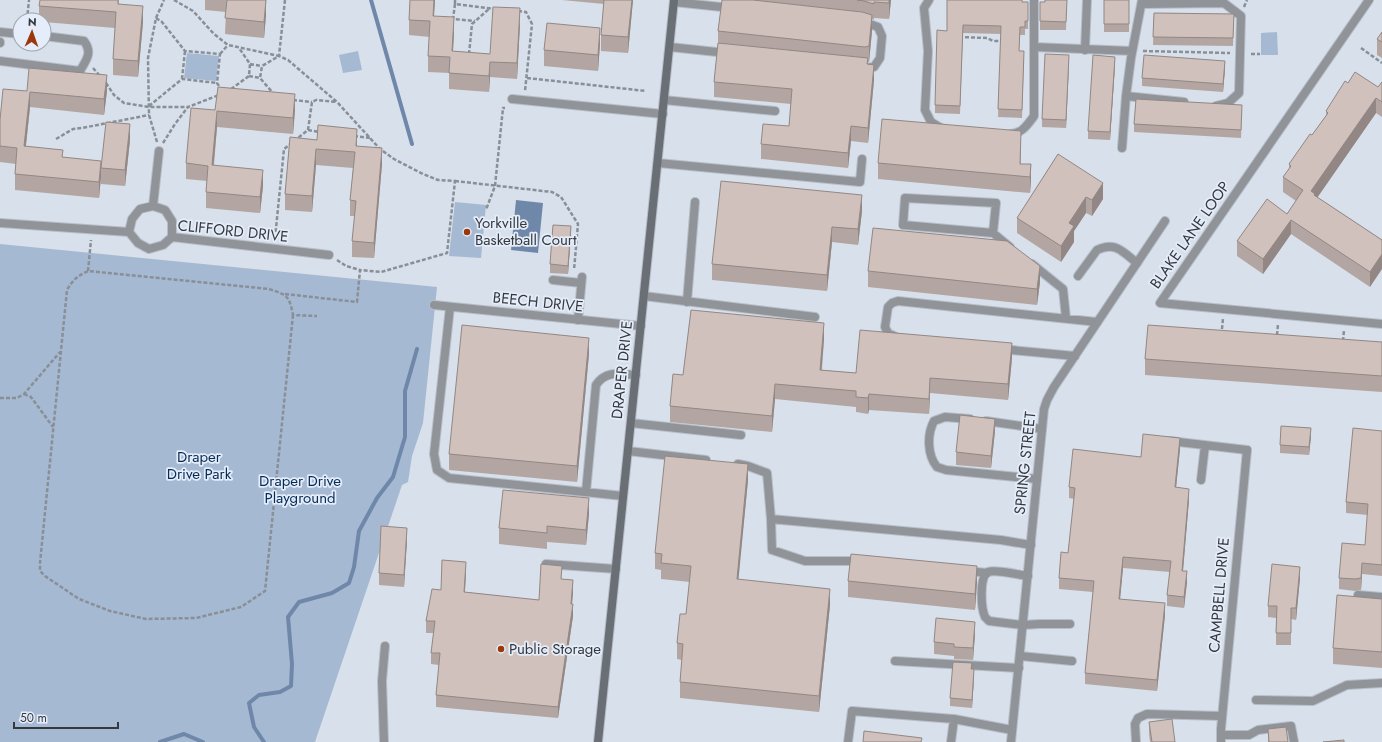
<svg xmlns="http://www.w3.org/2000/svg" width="1382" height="742" viewBox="0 0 1382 742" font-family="Jost,sans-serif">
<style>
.green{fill:#a6b9d2}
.water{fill:#6f88aa}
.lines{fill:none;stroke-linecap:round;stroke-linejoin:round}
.stream{stroke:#6f88aa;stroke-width:4}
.lane-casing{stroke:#b7bec8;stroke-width:10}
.street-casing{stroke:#b7bec8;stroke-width:10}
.secondary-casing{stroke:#b7bec8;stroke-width:10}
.path{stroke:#898f97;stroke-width:2.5;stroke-dasharray:4 2;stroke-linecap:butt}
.lane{stroke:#909398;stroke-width:8}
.street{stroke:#909398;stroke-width:8}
.secondary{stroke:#6a6f76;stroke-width:8}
.wall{fill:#b3a6a2}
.shaded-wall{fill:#928784}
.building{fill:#d0c1bc;stroke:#928784}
.poi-dot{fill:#9c360b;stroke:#e4edf9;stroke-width:1.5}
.labels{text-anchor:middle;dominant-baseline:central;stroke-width:3.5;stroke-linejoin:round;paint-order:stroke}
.poi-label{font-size:15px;fill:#35383d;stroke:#e4edf9;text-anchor:start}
.street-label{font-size:15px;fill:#35383d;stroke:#e4edf9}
.park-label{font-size:15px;fill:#052b57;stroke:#e4edf9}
</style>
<rect width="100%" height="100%" fill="#d7e0eb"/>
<path class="green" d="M1277 32 1278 55H1261V33Z
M358 51 362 70 343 73 339 55Z
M187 53 219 56 216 81 184 78Z
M455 202 486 205 481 258 449 256Z
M0 244 437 287 423 423 412 456 408 482 402 485 315 742H0Z"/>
<path class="water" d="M516 200 543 203 538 253 511 250Z"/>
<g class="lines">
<path class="stream" d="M371 0 412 144
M160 742 184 734 203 742
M264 742 254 727 249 703 259 695 280 692 291 686 292 664 288 617 299 602 332 593 349 583 354 567 359 531 377 498 393 477 405 437V391L417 349"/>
<g class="lane-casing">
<path id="lane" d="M674 2 731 8
M670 47 726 53
M863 68 874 67 880 58 882 36 878 27 864 22
M664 100 775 111
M658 163 860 182 862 159
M993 233 996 203 905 198 903 225 993 233 1010 247
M1032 264 1063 289 1066 318
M1078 276 1097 250C1115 241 1123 252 1137 263
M553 280 581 283
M644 296 815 317
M687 302 695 202
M450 307 434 454 437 470 449 478 623 496
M578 320 582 277
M896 337 888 333 885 327 888 307 892 303 898 301 1097 322
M1001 349 1075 356
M970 419 945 417 934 421C927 434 927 455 937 467L946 470 1037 479
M986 421 1042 429
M631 423 741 435
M1170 441 1247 450
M628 451 706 460
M738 464 748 466 767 473 771 519 1001 540 1031 545
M1201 480 1205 445
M586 492 596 385C606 370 620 374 636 375
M771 519 772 550 805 561H860
M546 564 616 569
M967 571 987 573
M1028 576C1019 575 996 569 988 572 979 577 981 608 985 617 986 618 988 620 989 621L1023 625 1039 624H1070
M1358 595 1382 597
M1020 656 1072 661
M895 661 1019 668
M1256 700 1313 701 1347 685 1382 683
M1221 735H1249L1258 730 1291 726 1294 742
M384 742 382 681 385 646
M848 742 852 711 954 719 1012 730
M951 742 954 719
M1136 742 1135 724 1138 718 1147 714 1222 716"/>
</g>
<g class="street-casing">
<path id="street" d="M929 0 924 8 928 51 925 110 931 122 941 128
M1369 0 1160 303 1382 324
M1142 4 1224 3 1241 16 1239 93 1228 103 1216 106
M0 32 20 34
M0 42V43
M1034 47 1132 51
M1085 50 1087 0
M0 61 80 71C86 60 93 53 84 41L44 36
M1126 96 1184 102
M512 99 663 114
M1010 134C1022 134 1028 124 1034 116V0
M1122 148 1126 96 1131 58 1142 0
M153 206 159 151
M0 223 129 232 138 243 149 249 163 245 172 237 329 255
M129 232 132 219 140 209 153 206 165 210 172 221V237
M434 305 641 326
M1011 742 1044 409 1047 400 1054 387 1165 221
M1221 742V729L1247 450"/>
</g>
<g class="secondary-casing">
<path id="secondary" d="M598 742 674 0"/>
</g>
<path class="path" d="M174 0 193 11 214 34 228 45 279 56 262 66 260 78 273 93
M285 0 279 56 288 60 337 102 380 149 394 159 423 174 438 180 455 181 447 253 381 272 360 270
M455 0V4L495 9
M455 4 453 19 475 21
M1244 7 1247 0
M518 11 526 12 532 24 525 91
M156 18 162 22 185 51 220 54 217 83 221 89
M27 20 29 0
M959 37 987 38 993 41H1003
M1361 48 1382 63
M1143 51 1230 53
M220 54 228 45
M469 54 472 24 490 8
M1251 54H1260
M250 64 262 66
M93 68 100 76
M249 76 260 78
M527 78 646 91
M182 79 185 51
M106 83 114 95 124 103 149 107H188
M231 89 249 76 250 64 239 48
M293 100 312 102
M149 106 182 79 217 83
M308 130 319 132
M354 136 371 138
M56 139 73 129 82 128 149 115
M157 142 149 115 148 58 156 18 164 0
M163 143 175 124 188 107 219 95
M455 181 552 192 561 197 578 224 574 270
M486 208 487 207 495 186 503 108H505
M275 238 284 149 308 130 312 102 316 100 337 102
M88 271 91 240
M285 294 357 302 360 270 346 266 337 260
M293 315 265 591 241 607 196 618 146 619 110 611 79 599 45 576 40 571V563L67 290C72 281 77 276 88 271L269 289C287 295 289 295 293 315L317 316
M1222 329 1223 318
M1277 335 1278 324
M1343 341 1344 330
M24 394 31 397 53 427
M0 398H17L24 394 60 352"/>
<use href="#lane" class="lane"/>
<use href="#street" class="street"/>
<use href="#secondary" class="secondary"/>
</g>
<path class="wall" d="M119 0V4L143 22 138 77 113 75V59L115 28 44 22V20H39V6Z
M205 0H266V15L264 38 225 34 226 12 205 10Z
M410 0H435L434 16 454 33 453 51 490 54 520 24 517 79 490 77 489 92 449 89V73L428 72V56L430 37 409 35V20Z
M562 0H633L628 53 601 51V35L604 4Z
M722 0H891L889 19 874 18V20L872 19V31L869 62H868V64L874 80 868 143 851 141 848 168 761 159V144L789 126 791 104 714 97V82L718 43V31Z
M1067 0 1066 30H1040V2H1045Z
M1104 0H1129V32H1104Z
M1022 2H1028V29H1025V35H1020L1019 51 1024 59 1022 118 998 117 1001 34 963 33 960 114 935 113V105L947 31Z
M1154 13 1234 14 1233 46 1153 45Z
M1382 32V58L1377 55V39Z
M600 44 598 71 544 66V50Z
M1069 63 1066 128 1042 127V119Z
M1115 65 1110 140 1088 139V131Z
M1225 69 1223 92 1142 86V78Z
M1382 82V117L1376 113 1317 197 1382 240 1370 287 1291 234 1263 274 1237 256V241L1287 214 1296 201 1283 192V177L1289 169V164L1312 135 1326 116V111L1348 83 1378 87Z
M27 91H107L104 115 30 107 26 146 63 157 101 177 99 198 15 190V174L16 164 0 162V120Z
M215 110H295L293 134 217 127 214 165 263 186 260 213 206 208V192L207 181 186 179V163Z
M1242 113 1241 138 1134 132V124Z
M290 137 357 146 382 164 374 258 352 257V241L355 216H350V200L353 168 316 165 312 212 285 210V194Z
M130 140 125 186 101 184V168Z
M1021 147 1020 164H1031V180L1030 193 878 179V163Z
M1058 154 1103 199 1092 216 1086 213 1074 231V242L1061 262 1017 233V218Z
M862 211 858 245 832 242 827 291 712 280V264Z
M571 234 568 274 550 273V264Z
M868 271 1040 282 1037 305 868 287Z
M824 339 822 370 856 373 1012 358 1008 400 930 393 929 414 869 410 868 414 856 412V407L775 399 772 432 670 422V406L683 375Z
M1382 342V392L1145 375V359Z
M589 354 577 482 449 470V454Z
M995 431 991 468 956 465V452Z
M1382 431V576L1362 574 1361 590 1355 591 1339 589V578L1365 545 1368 515 1346 513V502Z
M1311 436 1309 455 1280 453V445Z
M1180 449 1176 487 1189 500 1183 571 1187 582 1184 608 1167 606V595L1170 572 1123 568 1120 599 1165 615 1157 691 1085 684V673L1093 592 1059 589V578L1068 553 1074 499 1069 498V487L1141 457Z
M748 480 738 579 830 605 819 712 680 698V682L682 660 677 659V643L686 614 690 582 661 579V570L655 569V553Z
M589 514 586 545 547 542V549L499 544V528Z
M407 540 404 587 379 585V573Z
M466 573 465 592 539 600 562 579 573 592 572 604 573 616 558 718 436 707V695L439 665 431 664V653L434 633H426V621L441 590Z
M1300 578 1296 620 1291 619V645H1276V618L1268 617V606Z
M848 581 977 582 975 610 848 597Z
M1382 599V668L1333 664V648Z
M975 634 973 660 954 659V656L934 654V642Z
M972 669 974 677 972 708 950 706V698Z
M1149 722 1175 742H1150L1149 734Z
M1268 729 1288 742H1268Z"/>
<path class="shaded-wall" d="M266 0V15L264 38V22Z
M434 0H435L433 31V16Z
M632 0H633L628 53V37Z
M889 0H891L889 19Z
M143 6V22L138 77V61Z
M520 8V24L517 79V63Z
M872 15V31L869 62V46Z
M454 17V33L452 67V51Z
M600 28V44L598 71V55Z
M1069 55V63L1066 128V120Z
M1115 57V65L1110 140V132Z
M1225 61V69L1223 92V84Z
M490 62V77L489 92V76Z
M874 65V80L868 143V128Z
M107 75V91L104 115V99Z
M30 92V107L24 162V146Z
M295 94V110L293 134V118Z
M1376 98V113L1315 201 1311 191Z
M217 111V127L212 181V165Z
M130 124V140L125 186V170Z
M851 126V141L848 168V153Z
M357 129V145L356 162V146Z
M1021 131V147L1020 179V164Z
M382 148V164L374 258V243Z
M316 149V165L312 212V196Z
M101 161V177L99 198V182Z
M1031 164V180L1030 193V177Z
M263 170V186L260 213V197Z
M1103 183V199L1092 216V200Z
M862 195V211L858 245V229Z
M1086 197V213L1074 231V242L1061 262V246L1069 223Z
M1291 220V234L1263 274V259Z
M571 226V234L568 274V266Z
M832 227V242L827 291V275Z
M1382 254V269L1370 287V272Z
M1040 266V282L1037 305V289Z
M824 323V339L820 386V370Z
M589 338V354L577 482V466Z
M1012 343V358L1008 400V384Z
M930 378V393L929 414V399Z
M775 384V399L772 432V416Z
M869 394V410L868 414V398Z
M995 419V431L991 468V456Z
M1311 428V436L1309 455V447Z
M1180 438V449L1175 498V487Z
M748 464V480L737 595V579Z
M1189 489V500L1182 582V571Z
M589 498V514L586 545V530Z
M407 528V540L404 587V575Z
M1123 557V568L1119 610V599Z
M466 562V573L464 604V592Z
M1362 563V574L1361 590V578Z
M977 566V582L975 610V594Z
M1300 567V578L1296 620V608Z
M1187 571V582L1184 608V597Z
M573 580V592L571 615V604Z
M830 589V605L819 712V696Z
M1165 603V615L1157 691V680Z
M573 604V616L558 718V707Z
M975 622V634L973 660V648Z
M974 669V677L972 708V700Z"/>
<path class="building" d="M40 0H118V4L143 6 138 61 113 59 116 12 39 6Z
M227 0H266L264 22 225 18Z
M410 0H434L433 16 454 17 452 51 490 54 493 7 520 8 517 63 490 62 489 76 449 73 450 57 428 56 430 21 409 20Z
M604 0H632L628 37 601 35Z
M722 0H753L862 12 872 15 869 46 865 47 718 31Z
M857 0H889V3L874 2V4L864 1Z
M947 0H1022V2H1028V21H1025V27H1020L1019 51H1024L1022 110 998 109 1001 26 963 25 960 106 935 105 937 30 947 31Z
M1045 0H1067L1066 22 1040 21V2H1045Z
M1104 0H1129V24H1104Z
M1154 13 1234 14 1233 38 1153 37Z
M547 23 600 28 598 55 544 50Z
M1382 32V42L1377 39Z
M718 43 868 58 867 64 874 65 868 128 851 126 848 153 761 144 763 124 789 126 792 89 714 82Z
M1045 54 1069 55 1066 120 1042 119Z
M1093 55 1115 57 1110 132 1088 131Z
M1144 55 1225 61 1223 84 1142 78Z
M29 68 107 75 104 99 30 92 24 146 63 150 62 157 101 161 99 182 15 174 17 148 0 146V120L3 89 27 91Z
M1355 72 1378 87 1382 82V102L1376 98 1311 191 1315 194 1314 195 1382 240V254L1370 272 1291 220 1263 259 1237 241 1267 199 1287 214 1303 190 1283 177 1291 166 1289 164 1310 134 1312 135 1328 113 1326 111 1345 81 1348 83Z
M218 87 295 94 293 118 217 111 212 165 263 170 260 197 206 192 208 166 186 163 191 108 215 110Z
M1136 99 1242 105 1241 130 1134 124Z
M882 119 1021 131 1020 164H1031L1030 177 878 163Z
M106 122 130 124 125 170 101 168Z
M318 125 357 129 356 146 382 148 374 243 352 241 356 201 350 200 355 152 316 149 312 196 285 194 290 137 317 140Z
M1058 154 1103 183 1092 200 1086 197 1069 223 1074 226 1061 246 1017 218Z
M721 181 862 195 858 229 832 227 827 275 712 264Z
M553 225 571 226 568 266 550 264Z
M873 228 1007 241 1040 266 1037 289 868 271Z
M691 310 824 323 820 370 856 373 860 330 1012 343 1008 384 930 378 929 399 869 394 868 398 856 397V391L775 384 772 416 670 406 673 374 683 375Z
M462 325 589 338 577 466 449 454Z
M1148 325 1382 342V376L1145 359Z
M960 415 995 419 991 456 956 452Z
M1281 426 1311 428 1309 447 1280 445Z
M1353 428 1382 431V565L1362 563 1361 578 1355 579 1339 578 1342 543 1365 545 1368 504 1346 502Z
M1143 434 1180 438 1175 487 1189 489 1182 571H1187L1184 597 1167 595 1171 561 1123 557 1119 599 1165 603 1157 680 1085 673 1094 581 1059 578 1061 552 1068 553 1075 488 1069 487 1073 449 1141 457Z
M665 456 748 464 737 579 830 589 819 696 680 682 683 644 677 643 680 614H686L691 566 661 563 662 554 655 553Z
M503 490 589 498 586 530 547 526V533L499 528Z
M381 526 407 528 404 575 379 573Z
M851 554 977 566 975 594 848 581Z
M442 560 466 562 464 592 539 600 541 564 562 566 561 579 573 580 571 604H573L558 707 436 695 440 653H431L435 621H426L432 589 441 590Z
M1272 564 1300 567 1296 608H1291V633H1276L1277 606H1268Z
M1337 595 1382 599V652L1333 648Z
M936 618 975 622 973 648 954 647V644L934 642Z
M953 662 972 663 971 669H974L972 700 950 698Z
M1172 719 1175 742H1152L1149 722Z
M1286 727 1288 742H1269L1268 729Z
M864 731 922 738 921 742H863Z
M1344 740V742H1323Z"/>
<g class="poi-dot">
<circle cx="467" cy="232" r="4"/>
<circle cx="501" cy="649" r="4"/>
</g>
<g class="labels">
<g class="poi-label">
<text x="475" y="223">Yorkville<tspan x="475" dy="17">Basketball Court</tspan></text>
<text x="509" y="649">Public Storage</text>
</g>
<g class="street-label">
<text transform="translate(233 231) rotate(6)">CLIFFORD DRIVE</text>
<text transform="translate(1190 235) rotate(-55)">BLAKE LANE LOOP</text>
<text transform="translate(538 302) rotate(6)">BEECH DRIVE</text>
<text transform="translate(622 370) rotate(-84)">DRAPER DRIVE</text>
<text transform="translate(1025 463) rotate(-84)">SPRING STREET</text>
<text transform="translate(1219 595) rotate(-85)">CAMPBELL DRIVE</text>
</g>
<g class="park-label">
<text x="199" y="457">Draper<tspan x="199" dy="17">Drive Park</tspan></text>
<text x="300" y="481">Draper Drive<tspan x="300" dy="17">Playground</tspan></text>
</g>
</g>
<g transform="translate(32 32) rotate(2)"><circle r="19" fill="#e4edf9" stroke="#9ea5ae"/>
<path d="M0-3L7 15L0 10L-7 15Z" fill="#9c360b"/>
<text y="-6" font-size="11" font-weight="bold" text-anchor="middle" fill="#35383d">N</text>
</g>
<path d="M14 722v6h104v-6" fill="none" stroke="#35383d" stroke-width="2"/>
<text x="20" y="722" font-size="12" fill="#35383d" stroke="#e4edf9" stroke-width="3" paint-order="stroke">50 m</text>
</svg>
